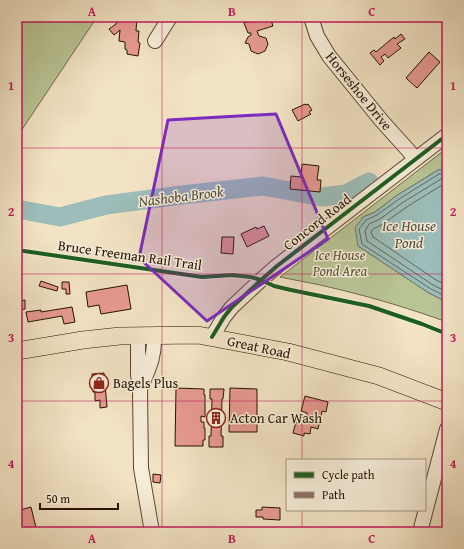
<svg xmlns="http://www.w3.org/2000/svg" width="464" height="549" viewBox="0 0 464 549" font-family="'Gentium Book Plus',serif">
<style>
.green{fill:#b9c495;stroke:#6e6a4b}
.water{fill:#9cbdb9;stroke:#6c786f}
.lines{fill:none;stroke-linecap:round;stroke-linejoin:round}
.shore{stroke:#60675d;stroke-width:1}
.river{stroke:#9cbdb9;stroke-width:19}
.building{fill:#e79a91;stroke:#241101}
.minor-casing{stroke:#584632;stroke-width:16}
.major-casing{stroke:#241101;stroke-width:18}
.minor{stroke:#f7edd9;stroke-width:14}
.major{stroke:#f2e3c4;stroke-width:17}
.quiet{stroke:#8d6e63;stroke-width:3;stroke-dasharray:6 3;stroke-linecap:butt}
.cycleway-casing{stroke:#f7edd9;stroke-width:6}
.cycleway{stroke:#1b5e20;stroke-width:4}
.marked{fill:#7b2cbf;fill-opacity:0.2;stroke:#7b2cbf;stroke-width:3;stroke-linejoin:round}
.grid{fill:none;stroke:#c2185b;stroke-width:1;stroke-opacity:0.55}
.labels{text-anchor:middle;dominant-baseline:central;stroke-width:3;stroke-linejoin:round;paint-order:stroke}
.street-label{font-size:14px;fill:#241101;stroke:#f7edd9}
.park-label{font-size:14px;font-style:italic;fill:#585035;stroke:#f7edd9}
.poi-label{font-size:14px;fill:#241101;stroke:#f7edd9;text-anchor:start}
.water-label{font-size:15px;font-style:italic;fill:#4e4d41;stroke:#f7edd9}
.neatline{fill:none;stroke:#c2185b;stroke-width:1.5}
.grid-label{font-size:13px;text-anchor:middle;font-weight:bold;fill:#c2185b}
</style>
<rect width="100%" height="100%" fill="#f2e3c4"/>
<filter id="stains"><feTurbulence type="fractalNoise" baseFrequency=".005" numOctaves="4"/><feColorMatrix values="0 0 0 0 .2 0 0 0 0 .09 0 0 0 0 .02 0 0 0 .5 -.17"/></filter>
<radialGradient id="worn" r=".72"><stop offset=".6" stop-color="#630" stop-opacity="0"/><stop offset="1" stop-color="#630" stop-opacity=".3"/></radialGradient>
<path class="green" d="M17 17H97L17 137Z
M447 148V169L438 170 396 196 375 212 363 217 358 246 429 293 447 302V322C411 309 375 298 337 289 318 284 299 281 280 277Z"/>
<path class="water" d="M447 169V302L429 293 358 246 355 228 363 217 375 212 396 196 438 170Z"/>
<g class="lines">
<path class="shore" d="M447 173 439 174 399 199 377 215 366 220 359 229 362 244 431 289 447 297
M447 178 441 179 402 203 380 219 369 224 365 231 367 241 433 285 447 292
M447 184 442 185 405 208 383 224 373 229 371 232 373 237 436 280 447 285"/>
<path class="river" d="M17 209 60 217 106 205 182 195 263 186 322 197 346 194 369 182"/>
</g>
<path class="building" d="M118 17H137L136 31H139L138 42 140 43 138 56 127 54V50L125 49V42L119 41 120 30 114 35 109 29 116 24Z
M261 17H270L273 26 257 31 259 36 266 38 268 44 265 51 258 54 251 51 249 44 245 43 248 37 251 35V33H248L244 23Z
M401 34 405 39 397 44 401 48 388 58 385 54 381 57 384 61 380 65 370 53 374 50 376 52 394 37 395 39Z
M429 52 440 62 417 88 406 78Z
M305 104 306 105 308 104 312 110 309 112 311 114 298 121 292 110Z
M302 164 319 166 317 180H321L320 192 290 189 291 176 301 177Z
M264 226 269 236 247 247 241 234 256 227 257 229Z
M222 237H234L233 254 221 253Z
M41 281 58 287 57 291 39 286Z
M62 282H69L70 294H66V289H62Z
M127 285 131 309 101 314 99 305 88 307 86 292Z
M25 300V309L19 310 18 301Z
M72 307 75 322 64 324 62 316 28 322 26 312 41 310V312Z
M104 373 107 407 100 408V400L95 401V392H93L92 374Z
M176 388 204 389V395H205V417L201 416V422H204V428H205V440H203V446H175Z
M230 388 257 389V432H229Z
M210 389H224L223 399H222L221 436H223V447H209V436H211L212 399H210Z
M305 396 328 402 326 412 322 411 321 417 315 415 314 417 307 416V413L301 411Z
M299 415 320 420 318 429 311 427 310 434 304 433V436L293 433 296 422 298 423Z
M153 474 161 475 160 483 153 482Z
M31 507 37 532H17V511Z
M262 507 280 508V520L263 519V517H256V510H262Z"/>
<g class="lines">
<g class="minor-casing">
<path id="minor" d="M311 17 317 36 329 56 381 120 416 159
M155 41 170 17
M138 336V375L140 389 141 468 152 532
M212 337 224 317 232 307 261 280 277 266 447 135
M141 387C149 368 155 356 154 336
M420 532 447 429"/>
</g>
<g class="major-casing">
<path id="major" d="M17 351 83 340 120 336 198 335 288 352 379 376 447 402"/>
</g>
<use href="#minor" class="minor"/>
<use href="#major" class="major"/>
<path class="quiet" d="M17 19 19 17"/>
<g class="cycleway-casing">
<path id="cycleway" d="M17 250 202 277 232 275 251 277 261 280 274 286 291 290 369 306 422 324 447 334
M212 337 224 317 232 307 261 280 277 266 447 135"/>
</g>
<use href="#cycleway" class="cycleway"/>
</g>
<path class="marked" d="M276 114 328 239 207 321 139 258 168 120Z"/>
<path class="grid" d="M162 17V532M302 17V460M17 148H447M17 274H447M17 401H447M302 510V532"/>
<defs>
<g id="shop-ring" transform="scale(1)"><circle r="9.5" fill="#f7edd9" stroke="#8f2418" stroke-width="1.5"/><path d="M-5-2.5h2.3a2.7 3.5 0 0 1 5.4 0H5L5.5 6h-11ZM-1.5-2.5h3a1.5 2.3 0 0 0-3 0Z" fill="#8f2418"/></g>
<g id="building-ring" transform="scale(1)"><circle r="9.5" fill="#f7edd9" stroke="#8f2418" stroke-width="1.5"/><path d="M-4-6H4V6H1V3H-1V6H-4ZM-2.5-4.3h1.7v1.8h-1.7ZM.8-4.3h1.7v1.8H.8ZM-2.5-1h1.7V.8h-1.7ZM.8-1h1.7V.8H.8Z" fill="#8f2418"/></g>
</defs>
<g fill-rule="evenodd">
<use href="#shop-ring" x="99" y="383"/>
<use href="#building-ring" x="216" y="418"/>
</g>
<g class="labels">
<g class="street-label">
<text transform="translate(359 91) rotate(51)">Horseshoe Drive</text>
<text transform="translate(317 222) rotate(-38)">Concord Road</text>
<text transform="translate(130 255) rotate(8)">Bruce Freeman Rail Trail</text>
<text transform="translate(259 347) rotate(12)">Great Road</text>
</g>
<g class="park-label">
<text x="340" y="255">Ice House<tspan x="340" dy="16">Pond Area</tspan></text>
</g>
<g class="poi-label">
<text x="113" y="383">Bagels Plus</text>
<text x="230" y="418">Acton Car Wash</text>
</g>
<g class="water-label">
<text transform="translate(181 196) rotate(-7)">Nashoba Brook</text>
<text x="409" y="225">Ice House<tspan x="409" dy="17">Pond</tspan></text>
</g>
</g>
<rect width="464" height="549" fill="none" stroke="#f2e3c4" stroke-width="44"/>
<rect x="286" y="459" width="140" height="52" fill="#f7edd9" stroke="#a39583"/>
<rect x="294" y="472" width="20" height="6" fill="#1b5e20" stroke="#a39583"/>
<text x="322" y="479" font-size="12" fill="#241101">Cycle path</text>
<rect x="294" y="492" width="20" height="6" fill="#8d6e63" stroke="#a39583"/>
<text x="322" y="499" font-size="12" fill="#241101">Path</text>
<path d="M40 503v6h78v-6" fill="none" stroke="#241101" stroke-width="2"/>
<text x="46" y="503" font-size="12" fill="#241101" stroke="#f7edd9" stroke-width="3" paint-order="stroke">50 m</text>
<rect x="22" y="22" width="420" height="505" class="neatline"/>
<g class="grid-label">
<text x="92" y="16">A</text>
<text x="232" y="16">B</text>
<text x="372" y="16">C</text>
<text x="11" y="90">1</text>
<text x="453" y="90">1</text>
<text x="11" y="216">2</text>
<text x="453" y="216">2</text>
<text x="11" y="342">3</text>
<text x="453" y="342">3</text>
<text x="11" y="468">4</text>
<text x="453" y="468">4</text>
<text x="92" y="543">A</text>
<text x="232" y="543">B</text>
<text x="372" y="543">C</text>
</g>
<rect width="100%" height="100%" filter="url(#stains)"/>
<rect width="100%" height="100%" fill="url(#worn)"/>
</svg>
